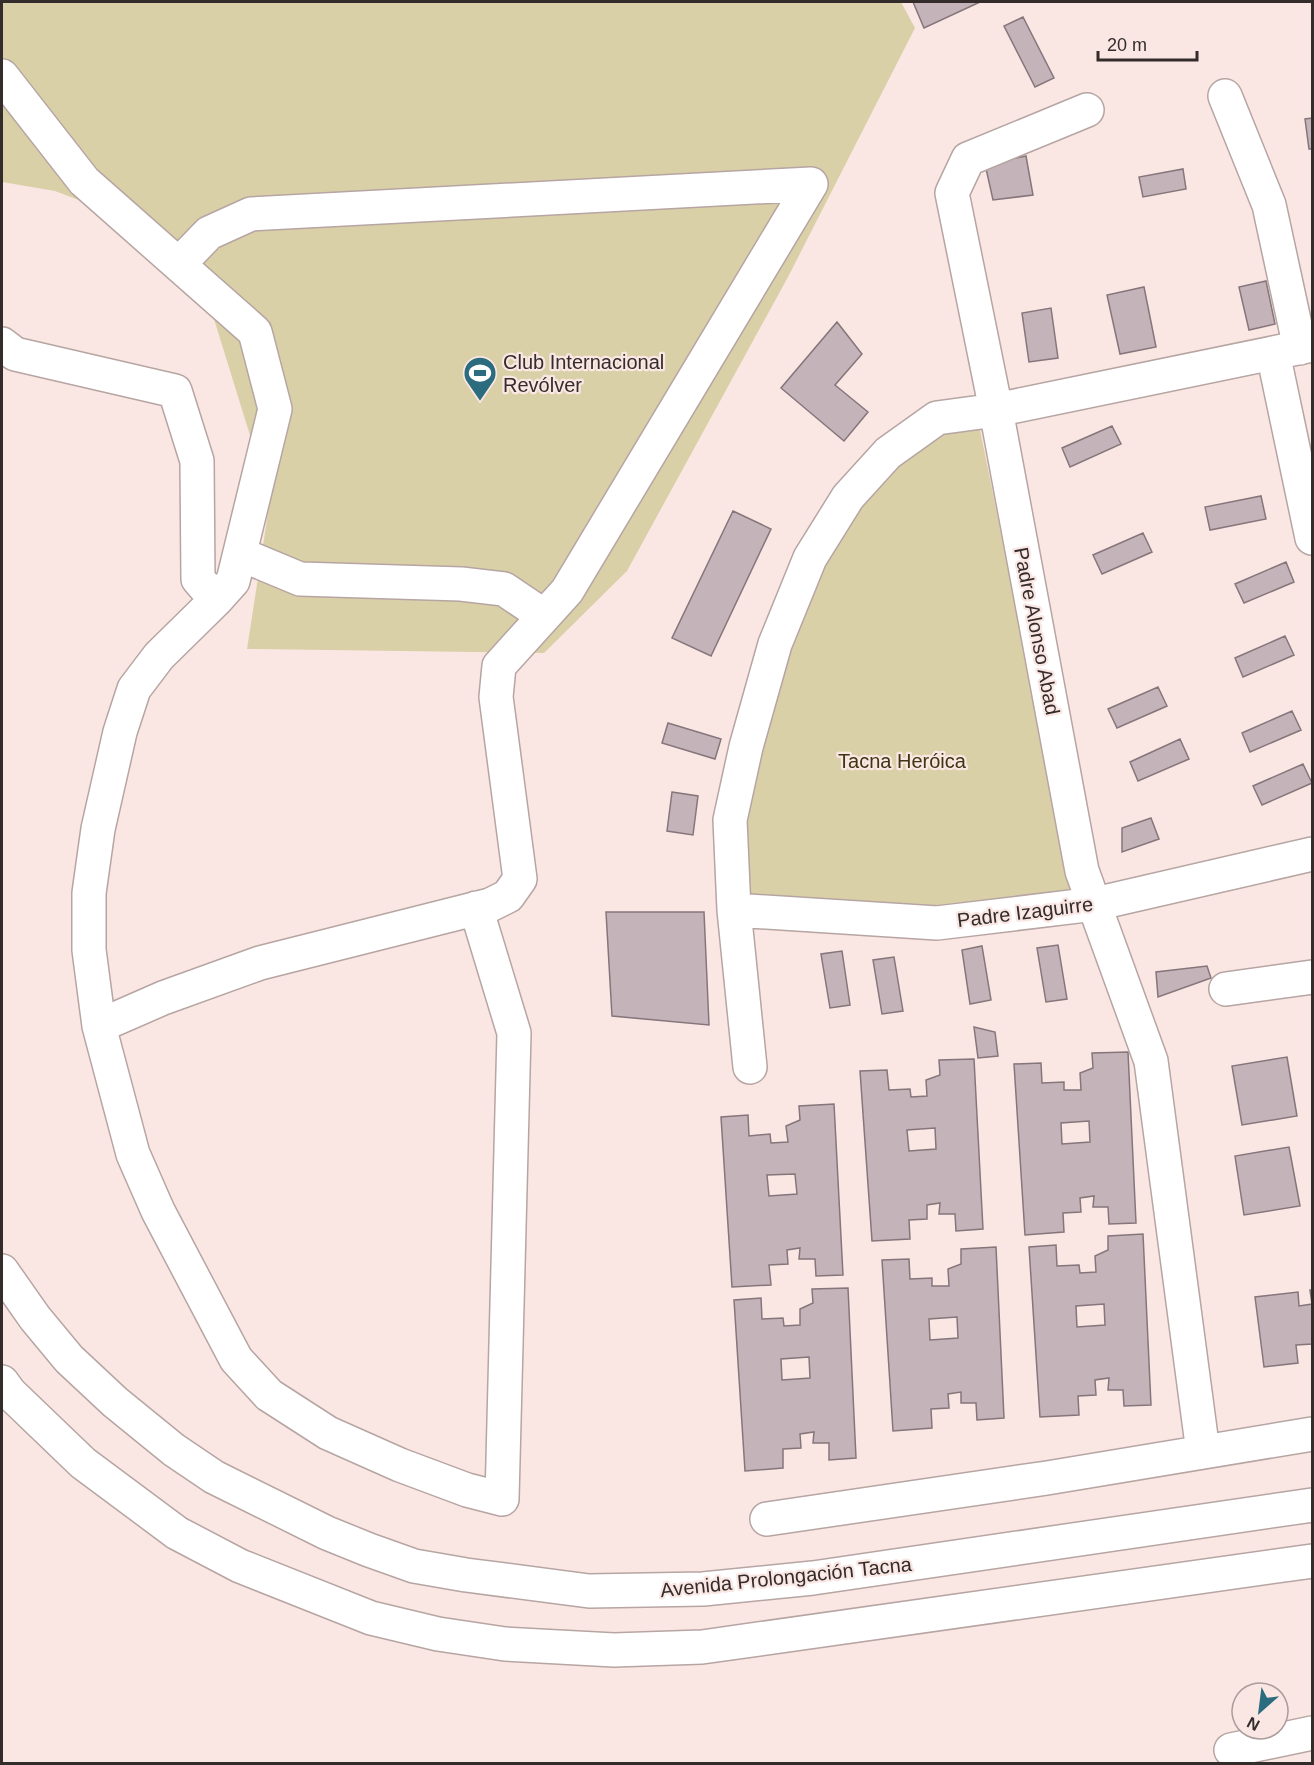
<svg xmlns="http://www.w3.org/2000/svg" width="1314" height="1765" viewBox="0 0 1314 1765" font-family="Helvetica,sans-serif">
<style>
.green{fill:#dad0a8}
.building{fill:#c4b3b9;stroke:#85767b;stroke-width:1.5;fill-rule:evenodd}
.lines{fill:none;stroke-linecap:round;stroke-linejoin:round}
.minor-casing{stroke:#b6a5a2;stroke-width:36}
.major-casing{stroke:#b6a5a2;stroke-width:36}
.minor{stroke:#fff;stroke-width:33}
.major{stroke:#fff;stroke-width:33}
.labels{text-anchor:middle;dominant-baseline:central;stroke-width:4.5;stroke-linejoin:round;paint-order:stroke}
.poi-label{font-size:20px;fill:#332c2b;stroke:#fae7e4;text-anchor:start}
.street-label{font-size:20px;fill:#332c2b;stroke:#fae7e4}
.park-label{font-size:20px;fill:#3e3511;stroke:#fae7e4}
</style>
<rect width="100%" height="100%" fill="#fae7e4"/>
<path class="green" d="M2 2H901L915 28 788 277 627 571 544 653 247 649 270 500 209 303 123 217 55 191 2 182Z
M978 420 1075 895 932 907 743 900 741 819 788 648 828 555 877 482 952 426Z"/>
<path class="building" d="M913 2H980L924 28Z
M1023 17 1054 78 1035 87 1004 26Z
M1312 118V149H1309L1305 119Z
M1026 156 1033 195 993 200 985 164Z
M1183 169 1186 189 1143 197 1139 177Z
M1266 281 1275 324 1249 330 1239 287Z
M1144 287 1156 347 1120 354 1107 295Z
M1051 308 1058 358 1029 362 1022 313Z
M837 322 862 354 835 385 868 412 844 441 781 388Z
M1112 426 1121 444 1070 467 1062 448Z
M1261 496 1266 519 1210 530 1205 507Z
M733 511 771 529 711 656 672 638Z
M1143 533 1152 552 1102 574 1093 555Z
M1286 562 1294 582 1244 603 1235 584Z
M1285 636 1294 655 1243 677 1235 658Z
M1158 687 1167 706 1117 728 1108 709Z
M1292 711 1301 730 1250 752 1242 733Z
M668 723 721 739 715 759 662 743Z
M1180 739 1189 759 1138 781 1130 762Z
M1303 764 1312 783 1262 805 1253 786Z
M672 792 698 796 693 835 667 831Z
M1151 818 1159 839 1122 852V828Z
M606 912H704L709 1025 612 1016Z
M1058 945 1067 999 1046 1002 1037 948Z
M982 946 991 1000 970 1004 962 950Z
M842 951 850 1005 830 1008 821 954Z
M894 957 903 1011 882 1014 873 960Z
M1207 966 1211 978 1158 997 1156 972Z
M974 1027 995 1032 998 1056 978 1058Z
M1128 1052 1136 1223 1109 1224 1108 1207H1093L1094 1196 1080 1198 1081 1212 1063 1213 1064 1232 1025 1235 1014 1064 1041 1063 1042 1083 1064 1082V1090H1081L1080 1073 1093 1068 1092 1053ZM1089 1121 1090 1142 1062 1144 1061 1123Z
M1287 1057 1297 1116 1242 1125 1232 1066Z
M974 1059 983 1229 956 1231 955 1214H939L940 1203 927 1205V1219L909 1220 910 1239 872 1241 860 1071 887 1070 889 1090 910 1089 911 1097 927 1096 926 1080 940 1075 939 1060ZM935 1128 936 1149 909 1151 907 1130Z
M834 1104 843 1275 816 1276 815 1259H799L800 1248 787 1250 788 1264 769 1265 771 1285 732 1287 721 1117 748 1115 749 1136 770 1134 771 1143 788 1142 786 1126 800 1120 799 1106ZM795 1174 797 1194 769 1196 767 1175Z
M1289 1147 1300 1206 1244 1215 1235 1156Z
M1143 1234 1151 1405 1124 1406 1123 1390H1108L1109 1378 1095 1380 1096 1395 1078 1396 1079 1415 1040 1417 1029 1247 1056 1245 1057 1266 1079 1265 1080 1273 1096 1272 1095 1256 1108 1250V1236ZM1104 1304 1105 1325 1077 1327 1076 1306Z
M996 1247 1004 1418 977 1420 976 1403H961V1392L948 1394 949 1408 931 1409 932 1428 893 1431 882 1260 909 1259 910 1279 932 1278V1286H949L948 1269 961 1264V1249ZM957 1317 958 1338 930 1340 929 1319Z
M848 1288 856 1458 829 1460V1443H813L814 1432 800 1434 801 1448 783 1449V1468L745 1471 734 1300 761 1298 762 1319 783 1318 784 1326 800 1325V1309L813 1303 812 1289ZM809 1357 810 1378 782 1380 781 1359Z
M1310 1290H1312V1344L1296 1345 1298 1363 1264 1367 1255 1297 1298 1292 1299 1306 1312 1304Z"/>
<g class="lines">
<g class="minor-casing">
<path id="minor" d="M2 76 84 181 255 332 275 409 233 581 216 600 159 656 134 689 120 732 98 829 89 893V950L99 1026 133 1154 158 1211 236 1359 269 1395 328 1433 400 1465 467 1490 502 1499 514 1033 476 908
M1225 96 1269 205 1300 348
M1087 110 968 159 952 193 996 410 1082 871 1151 1061 1203 1452
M179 264 209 233 251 214 811 184
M2 344 15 354 175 391 197 461 198 579 216 600
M1273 353 1312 538
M240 554 300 579 461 584 504 589 544 616
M734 910 937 923 1095 904 1312 854
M1226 989 1312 977
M99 1026 163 998 260 963 490 905 508 896 520 879 496 697 499 666 567 591 811 184
M750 1067 734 910 730 820 746 747 775 644 810 558 848 497 888 453 937 418 996 410 1312 345
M767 1519 1047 1478 1312 1434
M1231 1750 1312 1733"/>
</g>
<g class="major-casing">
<path id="major" d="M2 1271 35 1318 69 1359 115 1402 174 1450 214 1477 327 1533 369 1550 414 1566 466 1575 589 1591 703 1589 813 1578 1312 1505
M2 1382 10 1393 83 1463 177 1533 240 1566 371 1618 438 1634 505 1644 614 1650 702 1647 1312 1561"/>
</g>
<use href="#minor" class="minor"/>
<use href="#major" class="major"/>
</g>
<defs>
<g id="stadium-pin" transform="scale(1.725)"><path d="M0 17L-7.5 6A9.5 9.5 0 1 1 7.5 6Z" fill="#2b6c7f" stroke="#fae7e4"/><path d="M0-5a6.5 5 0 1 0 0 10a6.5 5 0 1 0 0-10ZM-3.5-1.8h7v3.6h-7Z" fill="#fff"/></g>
</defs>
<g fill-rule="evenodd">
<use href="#stadium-pin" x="480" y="373"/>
</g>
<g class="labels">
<g class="poi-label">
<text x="503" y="362">Club Internacional<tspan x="503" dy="23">Revólver</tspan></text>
</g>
<g class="street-label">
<text transform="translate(1037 631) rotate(79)">Padre Alonso Abad</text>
<text transform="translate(1025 912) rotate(-7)">Padre Izaguirre</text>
<text transform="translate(786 1577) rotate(-6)">Avenida Prolongación Tacna</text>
</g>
<g class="park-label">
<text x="902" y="761">Tacna Heróica</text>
</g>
</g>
<rect width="1314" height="1765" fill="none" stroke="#332c2b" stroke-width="6"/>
<g transform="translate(1260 1711) rotate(208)"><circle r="28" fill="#fae7e4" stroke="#aa9c9a" stroke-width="1.5"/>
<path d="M0-4.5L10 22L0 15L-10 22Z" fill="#2b6c7f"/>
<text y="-9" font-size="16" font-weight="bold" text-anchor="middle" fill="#332c2b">N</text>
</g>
<path d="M1098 51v9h99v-9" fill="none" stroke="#332c2b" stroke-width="3"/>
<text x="1107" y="51" font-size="18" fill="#332c2b" stroke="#fae7e4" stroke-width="4.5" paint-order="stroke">20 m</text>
</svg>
